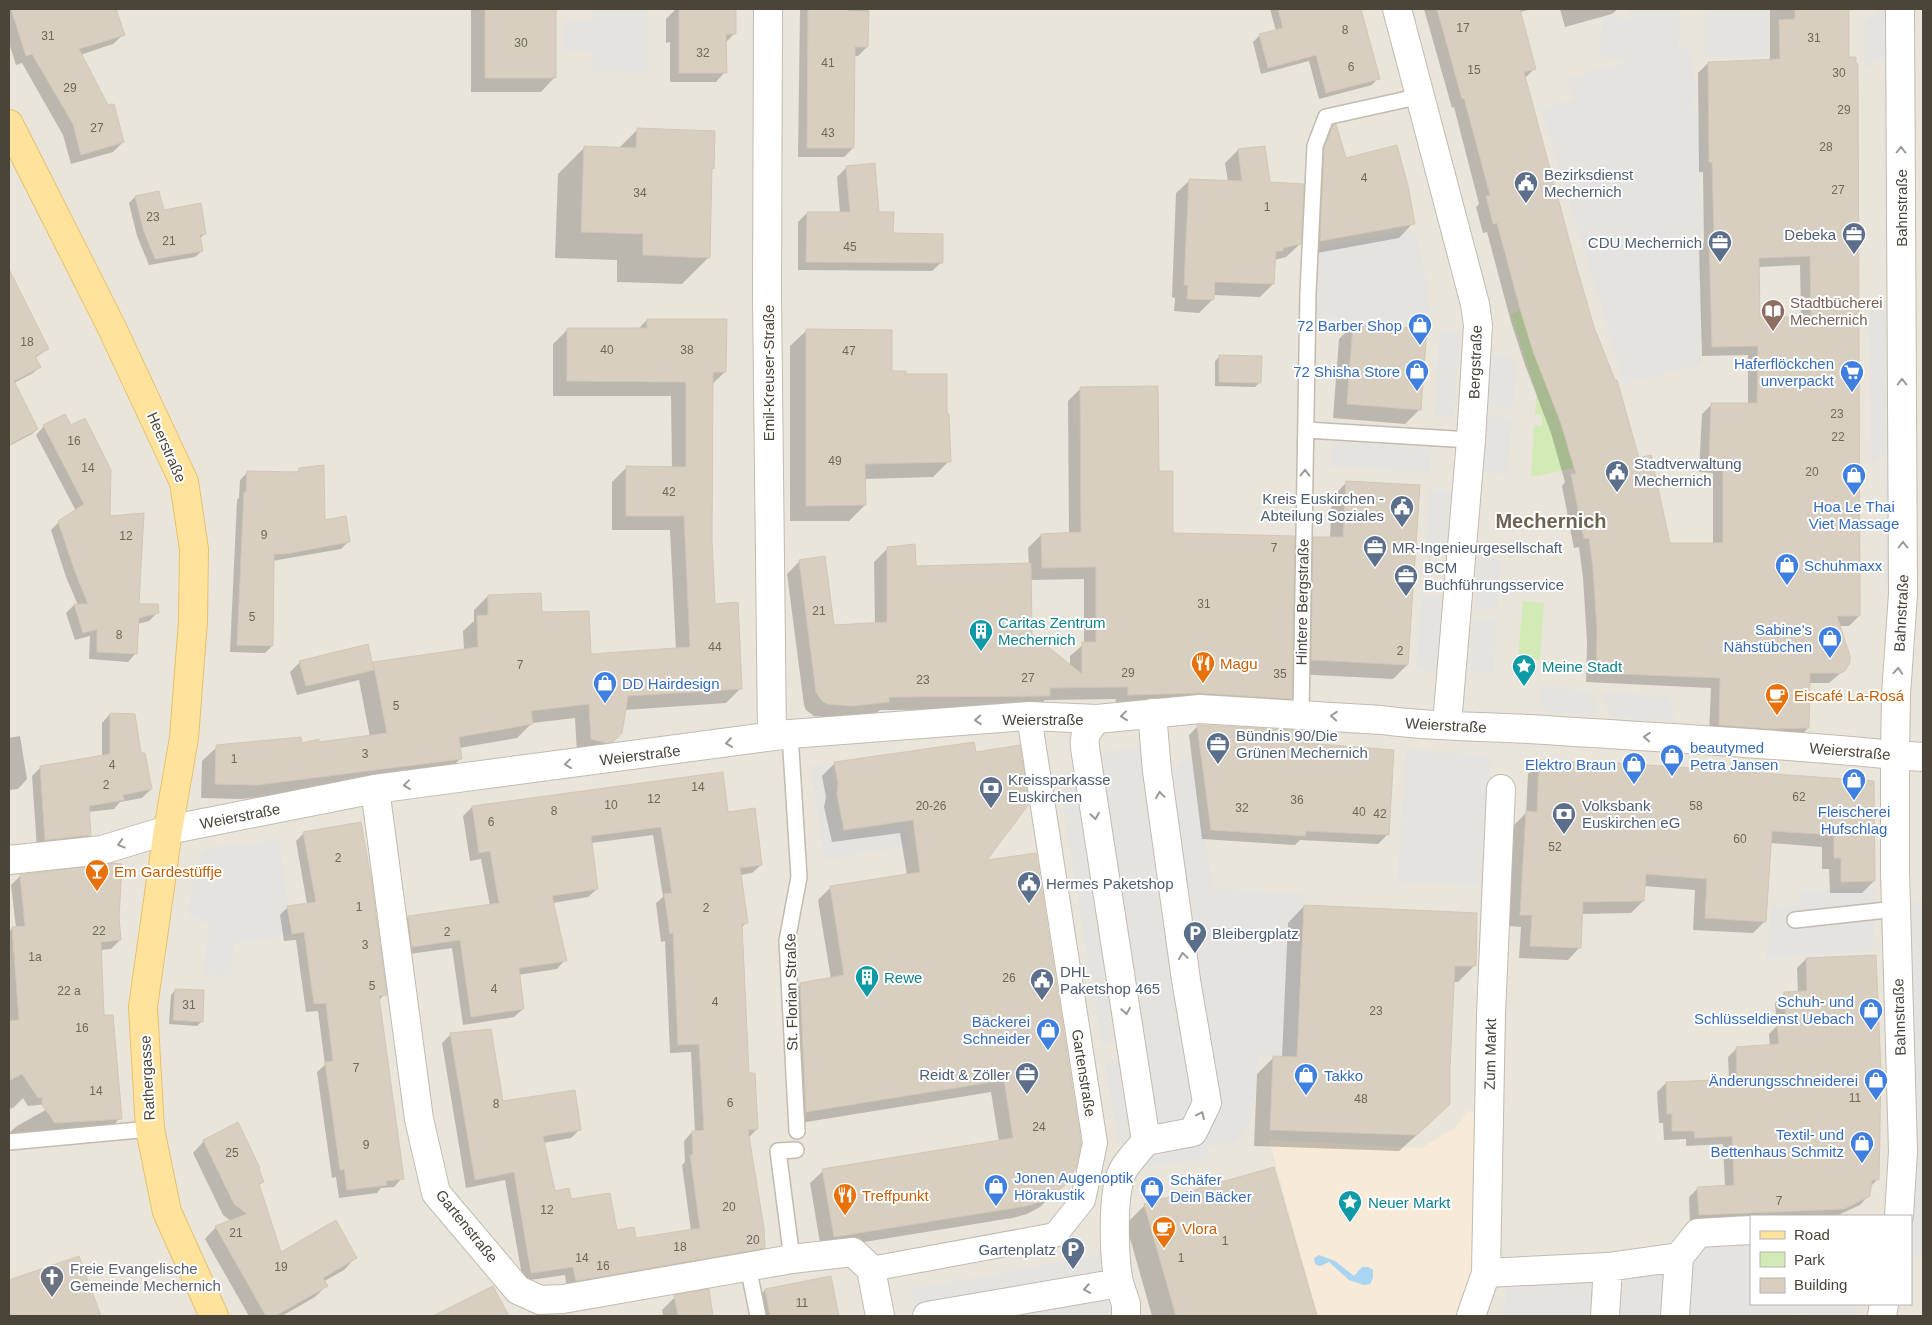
<svg xmlns="http://www.w3.org/2000/svg" width="1932" height="1325" viewBox="0 0 1932 1325" font-family="Helvetica,sans-serif">
<style>
.residential{fill:#eae5da;fill-rule:evenodd}
.commercial{fill:#f7ead8}
.green{fill:#d2eab5}
.parking{fill:#e5e3e0}
.water{fill:#a9d4f2}
.shadow{fill:#0003;fill-rule:evenodd}
.building{fill:#d8cfc1;stroke:#d3c7b4;fill-rule:evenodd}
.lines{fill:none;stroke-linecap:round;stroke-linejoin:round}
.service-casing{stroke:#c2bbae;stroke-width:18}
.pedestrian-casing{stroke:#c2bbae;stroke-width:26}
.minor-casing{stroke:#c2bbae;stroke-width:30}
.tertiary-casing{stroke:#c2bbae;stroke-width:30}
.primary-casing{stroke:#e6c16a;stroke-width:30}
.service{stroke:#fff;stroke-width:15}
.pedestrian{stroke:#fff;stroke-width:24}
.minor{stroke:#fff;stroke-width:28}
.tertiary{stroke:#fff;stroke-width:28}
.primary{stroke:#ffe39c;stroke-width:28}
.oneway{stroke:#9c9892}
.labels{text-anchor:middle;dominant-baseline:central;stroke-width:4;stroke-linejoin:round;paint-order:stroke}
.number-label{font-size:12px;fill:#6e675b}
.service-label{font-size:15px;fill:#4e5e75;stroke:#fff;text-anchor:start}
.street-label{font-size:15px;fill:#4b4439;stroke:#fff}
.education-label{font-size:15px;fill:#785e54;stroke:#fff;text-anchor:start}
.shop-label{font-size:15px;fill:#366cbe;stroke:#fff;text-anchor:end}
.culture-label{font-size:15px;fill:#0d838f;stroke:#fff;text-anchor:start}
.food-label{font-size:15px;fill:#c56008;stroke:#fff;text-anchor:start}
.worship-label{font-size:15px;fill:#5b616d;stroke:#fff;text-anchor:start}
.district-label{font-size:20px;font-weight:bold;fill:#6e6250;stroke:#fff}
</style>
<rect width="100%" height="100%" fill="#f6f3ec"/>
<path class="residential" d="M9 9H1923V1316H9ZM1751 1216H1911V1304H1751Z"/>
<path class="commercial" d="M1469 1111 1482 1112 1475 1276 1461 1316H1318L1269 1140 1421 1148 1455 1128Z"/>
<path class="green" d="M1520 310C1537 363 1558 415 1574 468L1531 477 1534 425 1542 426V415L1535 414 1537 395 1511 314Z
M1523 601 1544 603 1540 660 1518 658Z"/>
<path class="parking" d="M592 9H648L647 73 591 72V51H564L565 20 592 21Z
M1629 9H1682L1678 48 1688 46 1699 98 1693 100 1703 140V176L1698 179 1708 228 1702 230 1703 338 1701 339V365L1625 384 1541 109 1574 100 1567 78 1626 62 1598 55 1604 14 1630 19Z
M1705 9H1769V57H1705Z
M1881 9H1893L1892 52 1865 69V21Z
M1883 70H1892L1893 248 1884 249Z
M1415 230 1426 279 1433 325 1315 317 1317 249Z
M1894 295V447L1871 465 1869 313Z
M1440 330 1460 331 1454 417 1434 416Z
M1491 354 1513 356 1516 369 1513 408 1488 406Z
M1487 416 1512 418 1508 474 1483 472Z
M1333 442 1431 448 1430 473 1331 467Z
M1885 466 1895 467V587H1885Z
M1430 489 1454 491 1449 557 1425 556Z
M1477 557 1501 559 1498 608 1474 607Z
M1422 596 1445 597 1440 672 1416 670Z
M1473 618 1497 619 1493 673 1469 671Z
M1538 686 1592 691 1600 716 1544 712Z
M1602 692 1669 697 1675 722 1609 717Z
M1142 748 1170 771 1191 754 1213 888 1304 893 1297 1057 1259 1055 1252 1119 1234 1143 1208 1146 1210 1158 1148 1167 1145 1155 1118 1142 1105 1064 1123 1061 1121 1042 1102 1045 1061 794 1079 768 1095 753Z
M1406 749 1485 755 1491 763 1486 887 1397 883Z
M830 763 842 833 904 823 909 846 825 860 810 766Z
M279 839 292 934 234 944 230 978 203 973 210 924 188 915 196 866 201 856 207 848Z
M1875 887 1873 951 1766 959 1771 906 1800 904 1801 890Z
M1910 902H1923V1257L1911 1255 1915 1143Z
M1751 1241V1304H1858L1856 1316H1816L1796 1313 1783 1316H1503L1511 1261 1675 1256 1718 1243Z
M1131 1249 1140 1316H916L912 1289Z"/>
<path class="water" d="M1319 1255 1335 1261 1354 1276 1362 1267H1368L1373 1270V1278L1370 1284 1364 1285 1349 1280 1329 1262 1320 1266 1315 1264 1314 1258Z"/>
<path class="shadow" d="M9 9H114L123 35 113 44 80 55 123 142 113 152 71 164 63 135 22 63 16 65 9 43Z
M471 9H555V77L541 92H471Z
M676 9H734V34L725 43V72L716 82H670V42L666 43V19Z
M800 9H868L867 47 858 56H853V148L844 157H798Z
M1270 9H1359L1378 78 1372 85 1319 99 1309 61 1261 74 1253 42 1259 36 1276 31Z
M1424 9H1532L1520 12 1535 68 1524 79 1593 328 1668 544 1713 545V473L1699 472 1702 414 1712 404H1748V355L1702 356 1699 247 1704 242 1703 172H1699L1698 73 1708 63 1770 60V9H1848L1859 616 1849 626H1839L1844 670 1829 683H1808V728L1798 738 1709 735 1711 688 1586 682 1587 641 1583 578 1579 547 1574 548 1562 486 1565 482 1551 433 1525 365 1511 322 1487 232 1483 233 1476 207 1479 204 1454 107 1452 108ZM1800 265 1801 318 1759 319 1758 267Z
M1560 9H1618L1612 14 1565 27Z
M1334 126 1345 159 1413 223 1399 238 1306 255 1319 141Z
M637 130 713 168 711 170 709 257 682 284 617 282V260L555 258 558 174 584 148 618 149Z
M1238 150 1269 184 1300 244 1286 257 1274 260 1273 284 1260 297 1213 295 1212 300 1199 313 1174 311 1175 298 1172 297 1176 193 1190 180 1228 182 1225 163Z
M846 168 892 234 942 262 932 271 798 270V222L807 213H840L837 177Z
M158 192 163 211 205 233 200 239 202 251 195 257 149 265 137 236 129 203 135 197Z
M21 297 48 349 35 358 40 367 33 373 14 383 37 429 32 434 9 446V303Z
M647 320 725 372 711 385V541L714 605 741 688 726 703 624 710 621 733 606 748 577 753 575 718 532 723 517 738 459 748 461 758 446 773 242 799 201 798 202 761 217 747 318 744 370 737 359 680 297 695 290 672 300 662 371 665 373 663 464 650 463 631 474 621V610L488 596 540 614 590 655 676 650 670 530H612V482L626 468H672L671 396H553V344L568 329H638Z
M1353 325 1420 409 1405 424 1333 418 1339 339Z
M806 331 891 372 946 415 949 461 933 477 864 479 865 505 849 521H790V346Z
M1220 356 1260 382 1255 387 1215 386V361Z
M1081 388 1158 472 1172 534 1291 698 1278 711 1115 708 1116 699 1045 700 1036 709 880 710 875 714 839 719 814 716 806 710 804 705 787 574 800 561 833 626 875 624 874 562 887 549 915 567 1029 564 1028 548 1041 535 1069 534 1068 401ZM1084 579V644L1070 656V665L1031 635 1030 580Z
M44 426 108 518 138 606 157 613 149 621 137 624 136 653 128 662 89 659 90 636 75 640 66 613 74 605H78L66 577 51 530 59 522 76 511 36 435Z
M300 469 324 521 349 541 341 549 272 561V646L265 653 230 652 237 500 239 498 240 480 247 473H296Z
M1347 482 1407 665 1393 679 1297 674 1299 552 1314 538H1330L1332 497Z
M110 714 140 755 151 789 142 798 120 802 114 809 88 812 90 835 81 844 37 849 32 776 41 767 102 756V723Z
M1198 726 1293 743 1387 835 1378 844 1300 840 1295 845 1202 839 1189 735Z
M20 736 27 779 18 789 9 790V738Z
M1540 762 1588 764 1590 762 1873 782 1874 881 1862 893H1830L1829 869H1822V847L1770 843 1765 921 1753 933 1693 930 1695 890 1644 886 1643 901 1631 913 1581 914 1579 948 1568 960 1519 958 1521 927 1509 926 1514 825 1526 813 1528 774Z
M835 763 984 862 1064 1184 1040 1207 1027 1214 1012 1218 821 1249 810 1183 823 1171 999 1142 991 1092 794 1124 788 997 801 984 831 979 818 900 831 887 907 875 900 833 832 842 824 807 826 797 822 776Z
M722 773 727 813 761 865 752 873 740 875 746 923 741 928 748 1074 757 1129 748 1138 764 1247 755 1256 567 1289 565 1275 523 1281 505 1180 466 1188 442 1043 451 1034 502 1102 580 1129 571 1138 543 1143 554 1192 616 1231 635 1239 691 1231 682 1165 685 1162 684 1141 692 1132H695L691 1052 670 1053 665 941 661 942 656 903 663 897 653 835 591 843 597 889 588 897 553 903 565 960 557 969 518 975 523 1009 514 1017 463 1025 452 948 403 955 400 926 408 917 490 906 481 859 470 861 463 816 472 807Z
M304 833 385 994 378 1001 402 1178 394 1187 381 1188 377 1193 339 1198 336 1177 332 1178 317 1072 325 1065 318 1011 306 1012 296 940 284 941 280 915 288 907 307 904 296 841Z
M20 876 118 918 120 940 111 949 100 950 103 1017 120 1118 111 1128 9 1133 17 1126 58 1103 28 1106 23 1098 13 1108 9 1109V932L12 928H16L11 885Z
M1304 906 1475 965 1458 982H1453L1432 1121 1399 1151 1254 1146 1257 1074 1274 1057H1282L1288 923Z
M1806 959 1878 1179 1870 1187 1869 1195 1860 1205 1836 1216H1751V1221L1690 1224 1689 1197 1698 1188 1725 1187 1723 1144 1686 1146V1139L1664 1140 1663 1123H1659L1657 1092 1666 1083 1729 1081 1728 1057 1737 1048 1770 1046 1769 1034 1777 1026 1775 1003 1784 994 1798 993 1797 968Z
M175 990 201 1022 197 1026 169 1024 171 995Z
M204 1141 257 1170 263 1182 258 1186 280 1253 355 1258 344 1270 323 1282 326 1286 315 1297 282 1316H249L205 1239 216 1227 231 1221 223 1215 193 1153Z
M1273 1168 1315 1316H1152L1126 1224 1145 1205Z
M78 1257 99 1316H9V1282Z
M830 1278 838 1316H755L752 1303 765 1290Z
M492 1288 499 1314 495 1316H436Z
M708 1291 712 1316H663L662 1310 675 1297Z"/>
<path class="building" d="M11 9H116L125 35 79 49 108 105 114 104 124 142 81 155 73 124 32 54 26 56Z
M485 9H556V78H485Z
M679 9H736V34H726L727 73H679Z
M808 9H849V11H869L868 47H855L854 148H807Z
M1278 9H1361L1380 79 1326 93 1316 55 1268 68 1259 34 1283 28Z
M1437 9H1520L1536 69 1524 72 1576 265 1594 327 1615 380H1617L1639 458 1651 455 1670 543H1723V463L1709 462 1711 403H1757L1758 346 1712 347 1709 235H1714L1712 162H1709L1708 62 1780 59 1779 20 1795 19V9H1849V57H1856V63L1858 64 1860 616H1837L1850 656V662L1845 671 1840 673H1810L1809 728 1773 729 1719 725 1720 678 1596 673 1597 630 1593 568 1589 538 1584 539 1571 474H1576L1561 423 1534 354 1521 312 1497 223 1493 224 1486 196 1490 195 1464 98 1462 99ZM1810 256 1811 317H1760L1759 258Z
M1336 124 1346 158 1397 145 1408 186 1415 224 1320 241 1324 148 1333 125Z
M637 128 715 131 714 169 712 168 710 258 643 255V234L581 232 584 146 636 148Z
M1265 146 1270 182 1304 184 1301 244 1283 248V251H1276L1274 284 1215 282 1214 300 1187 299 1188 285H1184L1189 179 1242 181 1238 149Z
M875 163 879 212H894L893 233 943 234V263L806 262 807 212H850L846 166Z
M159 191 164 210 201 203 206 234 200 235 203 251 155 259 143 229 135 196Z
M9 269 49 349 35 356 41 367 14 381 38 429 9 445Z
M647 319H727L726 372H713L712 541 715 604 738 602 742 689 628 696 622 733 613 742 607 743 591 739 589 704 531 711 533 724 459 737 462 759 257 785 215 784 216 745 301 737 302 743 319 739V742L387 733 373 662 478 647 477 616 488 615V595L541 593 542 612 589 611 591 654 690 647 684 516H626V466L686 467V382L567 381V328H647Z
M1353 324 1427 329 1421 410 1347 404Z
M806 329 892 330V371H906L907 374H947V414H949L951 462 865 464 866 505 806 506Z
M1219 355 1262 356 1261 383 1219 382Z
M1158 386 1159 471H1173V533L1295 536 1292 699 1201 693 1128 695V687L1050 688V696L889 697V702L853 706 827 704 822 701 816 692 799 560 825 556 834 625 887 622V547L915 544 916 566 1031 563 1032 634 1082 674V642H1096V567L1042 568 1041 534 1081 532 1080 387Z
M65 414 71 425 85 418 111 470 110 516 144 513 139 604H158L159 613 139 618 137 654 97 652V629L83 633 74 604H88L74 569 58 521 84 504 43 425Z
M324 465 325 520 346 516 350 542 285 554H274L273 646 237 645 244 492H246L247 471 299 472V468Z
M1346 481 1420 485 1408 665 1311 660 1313 537H1343Z
M368 644 374 670 306 686 299 661Z
M110 713 135 714 141 753H145L152 789 123 795 124 800 89 806 91 835 45 840 40 766 110 754Z
M1197 725 1294 730V742L1394 750 1389 835 1306 831 1305 836 1211 830Z
M974 742 976 752 1020 745 1029 804 987 860 1036 853 1081 1143 1076 1167 1065 1185 1054 1194 1041 1202 1026 1206 834 1237 822 1169 1013 1138 1004 1080 806 1112 800 983 844 975 830 886 920 872 913 820 844 830 837 794 838 783 834 762Z
M1539 760 1590 763V761L1874 781 1875 881 1841 882V858H1834V835L1772 831 1766 922 1705 918 1707 879 1646 874 1644 901 1583 902 1581 948 1530 946 1532 915H1520L1526 811 1537 812Z
M723 772 728 812 755 808 762 865 740 868 748 923 742 924 749 1073H755L758 1129 748 1130 764 1228 765 1248 576 1281 573 1267 531 1273 514 1172 475 1180 450 1033 491 1029 503 1101 575 1090 581 1130 543 1136 555 1191 569 1188 571 1199 610 1193 617 1230 634 1227 636 1238 700 1228 690 1155H693L692 1131 704 1130 699 1044 678 1045 673 933 670 934 664 894 672 893 661 827 591 836 598 889 552 896 567 961 519 968 524 1009 471 1017 460 940 412 947 408 916 499 903 490 851 479 853 472 806Z
M361 822 371 878 387 995 379 996 404 1179 386 1181 387 1185 347 1190 344 1169 340 1170 325 1062 333 1061 326 1003 314 1004 304 932 292 934 287 906 316 902 303 832Z
M112 863 122 864 119 918 121 940 101 942 104 1015H113L122 1119 55 1123 42 1105V1097L38 1098 22 1074 9 1081V1021L19 1020 12 927 25 926 20 875Z
M1304 905 1477 913 1476 966H1455L1450 1068V1104L1417 1135 1270 1130 1273 1056 1297 1057Z
M1876 955 1881 1071 1879 1180H1872L1870 1196 1844 1209 1699 1215 1697 1187 1734 1185 1732 1136 1695 1138 1694 1131H1672V1114H1667L1666 1082 1737 1079 1736 1047 1779 1044 1777 1024H1786L1784 992 1807 991 1806 958Z
M175 989 204 990 203 1022 173 1020Z
M238 1122 260 1168 259 1169 264 1182 259 1184 281 1252 336 1220 357 1258 323 1278 328 1286 275 1316H266L215 1226 247 1214 234 1204 203 1140Z
M1274 1167 1317 1316H1176L1144 1204Z
M79 1256 101 1316H9V1280Z
M831 1276 839 1316H770L765 1289Z
M493 1286 509 1316H433Z
M709 1289 713 1316H678L674 1295Z"/>
<g class="lines">
<g class="service-casing">
<path id="service" d="M1306 430 1471 440
M1301 714 1308 293 1315 146 1326 117 1421 96
M790 734 799 877 787 941 797 1131
M1795 920 1896 909
M9 1142 150 1129
M792 1259 778 1151 796 1150
M748 1266 758 1316"/>
</g>
<g class="pedestrian-casing">
<path id="pedestrian" d="M871 1269 1055 1235 1083 1200 1095 1143 1029 716"/>
</g>
<g class="minor-casing">
<path id="minor" d="M768 9 767 296 772 736
M1397 9 1475 304 1478 325 1471 440 1447 724
M1097 719C1081 737 1084 739 1087 761L1146 1141
M375 789 419 1119 436 1193 518 1290 540 1300 563 1299 792 1259 853 1252 871 1269 880 1316
M9 860 102 850 168 830 375 789 790 734 1029 716 1097 719 1200 709 1382 720C1431 727 1480 726 1529 729 1651 737 1773 743 1895 755L1896 695 1903 594 1900 9
M1679 1257 1698 1233 1751 1230
M1608 1267 1679 1257
M1486 1273 1608 1267 1605 1316
M1119 1283C1114 1258 1112 1199 1121 1175 1124 1165 1139 1150 1146 1141L1193 1132 1207 1103 1186 980 1157 771 1152 713
M927 1316 1119 1283 1126 1304V1316
M1471 1316 1486 1273 1491 1014 1501 789
M1675 1316 1679 1257"/>
</g>
<g class="tertiary-casing">
<path id="tertiary" d="M1899 1216 1903 1151 1895 872V755L1923 757
M1882 1316 1884 1304"/>
</g>
<g class="primary-casing">
<path id="primary" d="M9 124 111 326 184 482 194 549 193 621 184 738 168 830 143 1007 150 1129 167 1212 214 1316"/>
</g>
<use href="#service" class="service"/>
<use href="#pedestrian" class="pedestrian"/>
<use href="#minor" class="minor"/>
<use href="#tertiary" class="tertiary"/>
<use href="#primary" class="primary"/>
</g>
<defs><path id="oneway-chevron" d="M-2-3.5L2.5 0L-2 3.5" fill="none" stroke-width="1.6" stroke-linecap="round" stroke-linejoin="round" transform="scale(1.25)"/></defs>
<g class="oneway">
<use href="#oneway-chevron" transform="translate(1901 150) rotate(-90)"/>
<use href="#oneway-chevron" transform="translate(1902 382) rotate(-90)"/>
<use href="#oneway-chevron" transform="translate(1305 473) rotate(-89)"/>
<use href="#oneway-chevron" transform="translate(1903 545) rotate(-90)"/>
<use href="#oneway-chevron" transform="translate(1898 671) rotate(-86)"/>
<use href="#oneway-chevron" transform="translate(1124 716) rotate(174)"/>
<use href="#oneway-chevron" transform="translate(1334 716) rotate(-176)"/>
<use href="#oneway-chevron" transform="translate(978 720) rotate(176)"/>
<use href="#oneway-chevron" transform="translate(1647 737) rotate(-176)"/>
<use href="#oneway-chevron" transform="translate(729 743) rotate(172)"/>
<use href="#oneway-chevron" transform="translate(568 764) rotate(173)"/>
<use href="#oneway-chevron" transform="translate(407 785) rotate(173)"/>
<use href="#oneway-chevron" transform="translate(1160 795) rotate(-98)"/>
<use href="#oneway-chevron" transform="translate(1095 816) rotate(81)"/>
<use href="#oneway-chevron" transform="translate(121 844) rotate(164)"/>
<use href="#oneway-chevron" transform="translate(1183 956) rotate(-98)"/>
<use href="#oneway-chevron" transform="translate(1126 1011) rotate(81)"/>
<use href="#oneway-chevron" transform="translate(1201 1115) rotate(-64)"/>
<use href="#oneway-chevron" transform="translate(1087 1289) rotate(170)"/>
</g>
<defs>
<g id="civic-pin" transform="scale(1.25)"><path d="M0 17L-7.5 6A9.5 9.5 0 1 1 7.5 6Z" fill="#5c6f8a" stroke="#fff"/><path d="M-.6-6.5H3V-4.5H.6V-3L4-1V1h2V6H-6V1h2V-1L-.6-3ZM-1.2 2.5V6h2.4V2.5Z" fill="#fff"/></g>
<g id="office-pin" transform="scale(1.25)"><path d="M0 17L-7.5 6A9.5 9.5 0 1 1 7.5 6Z" fill="#5c6f8a" stroke="#fff"/><path d="M-6-3h4V-5.5h4V-3h4V5H-6ZM-1-4.5V-3h2v-1.5ZM-6 0V1H6V0Z" fill="#fff"/></g>
<g id="library-pin" transform="scale(1.25)"><path d="M0 17L-7.5 6A9.5 9.5 0 1 1 7.5 6Z" fill="#8d6e63" stroke="#fff"/><path d="M-6-4Q-3-5.5-.7-3.5V5Q-3 3-6 4ZM6-4Q3-5.5 .7-3.5V5Q3 3 6 4Z" fill="#fff"/></g>
<g id="shop-pin" transform="scale(1.25)"><path d="M0 17L-7.5 6A9.5 9.5 0 1 1 7.5 6Z" fill="#3f7fe0" stroke="#fff"/><path d="M-5-2.5h2.3a2.7 3.5 0 0 1 5.4 0H5L5.5 6h-11ZM-1.5-2.5h3a1.5 2.3 0 0 0-3 0Z" fill="#fff"/></g>
<g id="supermarket-pin" transform="scale(1.25)"><path d="M0 17L-7.5 6A9.5 9.5 0 1 1 7.5 6Z" fill="#3f7fe0" stroke="#fff"/><path d="M-6-5.5h2.5l.6 2H6L4.5 2H-2.5L-4.4-4H-6ZM-1.5 3.2a1.3 1.3 0 1 0 .1 0ZM3 3.2a1.3 1.3 0 1 0 .1 0Z" fill="#fff"/></g>
<g id="building-pin" transform="scale(1.25)"><path d="M0 17L-7.5 6A9.5 9.5 0 1 1 7.5 6Z" fill="#0f9aa8" stroke="#fff"/><path d="M-4-6H4V6H1V3H-1V6H-4ZM-2.5-4.3h1.7v1.8h-1.7ZM.8-4.3h1.7v1.8H.8ZM-2.5-1h1.7V.8h-1.7ZM.8-1h1.7V.8H.8Z" fill="#fff"/></g>
<g id="restaurant-pin" transform="scale(1.25)"><path d="M0 17L-7.5 6A9.5 9.5 0 1 1 7.5 6Z" fill="#e8710a" stroke="#fff"/><path d="M-5-6h1v4h1v-4h1v4h1v-4h1v5L-1.5 .5V6h-2V.5L-5-1ZM5-6V6H3V1.5H1.5Q1.5-4 5-6Z" fill="#fff"/></g>
<g id="sight-pin" transform="scale(1.25)"><path d="M0 17L-7.5 6A9.5 9.5 0 1 1 7.5 6Z" fill="#0f9aa8" stroke="#fff"/><path d="M0-6L1.8-2.2L6-1.7L2.9 1.2L3.7 5.4L0 3.3L-3.7 5.4L-2.9 1.2L-6-1.7L-1.8-2.2Z" fill="#fff"/></g>
<g id="cafe-pin" transform="scale(1.25)"><path d="M0 17L-7.5 6A9.5 9.5 0 1 1 7.5 6Z" fill="#e8710a" stroke="#fff"/><path d="M-5.5-4.5H6V0H3Q3 3.5 0 3.5H-2.5Q-5.5 3.5-5.5 0ZM3-3.2v2h1.7v-2ZM-6 4.5H4V6H-6Z" fill="#fff"/></g>
<g id="bank-pin" transform="scale(1.25)"><path d="M0 17L-7.5 6A9.5 9.5 0 1 1 7.5 6Z" fill="#5c6f8a" stroke="#fff"/><path d="M-6-4H6V4H-6ZM0-2.3a2.3 2.3 0 1 0 0 4.6a2.3 2.3 0 1 0 0-4.6Z" fill="#fff"/></g>
<g id="bar-pin" transform="scale(1.25)"><path d="M0 17L-7.5 6A9.5 9.5 0 1 1 7.5 6Z" fill="#e8710a" stroke="#fff"/><path d="M-6-5H6L.8 .8V4.5H3.5V6h-7V4.5H-.8V.8Z" fill="#fff"/></g>
<g id="parking-pin" transform="scale(1.25)"><path d="M0 17L-7.5 6A9.5 9.5 0 1 1 7.5 6Z" fill="#5c6f8a" stroke="#fff"/><path d="M-3.5-5.5H1a3.5 3.5 0 0 1 0 7H-1V5.5H-3.5ZM-1-3.4V-.6H.8a1.4 1.4 0 0 0 0-2.8Z" fill="#fff"/></g>
<g id="church-pin" transform="scale(1.25)"><path d="M0 17L-7.5 6A9.5 9.5 0 1 1 7.5 6Z" fill="#6b7280" stroke="#fff"/><path d="M-1.2-6h2.4v3.5h3.3v2.4h-3.3V6h-2.4V-.1h-3.3v-2.4h3.3Z" fill="#fff"/></g>
</defs>
<g fill-rule="evenodd">
<use href="#civic-pin" x="1526" y="183"/>
<use href="#office-pin" x="1854" y="234"/>
<use href="#office-pin" x="1720" y="242"/>
<use href="#library-pin" x="1773" y="311"/>
<use href="#shop-pin" x="1420" y="325"/>
<use href="#shop-pin" x="1417" y="371"/>
<use href="#supermarket-pin" x="1852" y="372"/>
<use href="#civic-pin" x="1617" y="472"/>
<use href="#shop-pin" x="1854" y="475"/>
<use href="#civic-pin" x="1402" y="507"/>
<use href="#office-pin" x="1375" y="547"/>
<use href="#shop-pin" x="1787" y="565"/>
<use href="#office-pin" x="1406" y="576"/>
<use href="#building-pin" x="981" y="631"/>
<use href="#shop-pin" x="1830" y="638"/>
<use href="#restaurant-pin" x="1203" y="663"/>
<use href="#sight-pin" x="1524" y="666"/>
<use href="#shop-pin" x="605" y="683"/>
<use href="#cafe-pin" x="1777" y="695"/>
<use href="#office-pin" x="1218" y="744"/>
<use href="#shop-pin" x="1672" y="756"/>
<use href="#shop-pin" x="1634" y="764"/>
<use href="#shop-pin" x="1854" y="780"/>
<use href="#bank-pin" x="991" y="788"/>
<use href="#bank-pin" x="1564" y="814"/>
<use href="#bar-pin" x="97" y="871"/>
<use href="#civic-pin" x="1029" y="883"/>
<use href="#parking-pin" x="1195" y="933"/>
<use href="#building-pin" x="867" y="977"/>
<use href="#civic-pin" x="1042" y="980"/>
<use href="#shop-pin" x="1871" y="1010"/>
<use href="#shop-pin" x="1048" y="1030"/>
<use href="#office-pin" x="1027" y="1074"/>
<use href="#shop-pin" x="1306" y="1075"/>
<use href="#shop-pin" x="1876" y="1080"/>
<use href="#shop-pin" x="1862" y="1143"/>
<use href="#shop-pin" x="996" y="1186"/>
<use href="#shop-pin" x="1152" y="1188"/>
<use href="#restaurant-pin" x="845" y="1195"/>
<use href="#sight-pin" x="1350" y="1202"/>
<use href="#cafe-pin" x="1164" y="1228"/>
<use href="#parking-pin" x="1073" y="1249"/>
<use href="#church-pin" x="52" y="1277"/>
</g>
<g class="labels">
<g class="number-label">
<text x="1463" y="28">17</text>
<text x="1345" y="30">8</text>
<text x="48" y="36">31</text>
<text x="1814" y="38">31</text>
<text x="521" y="43">30</text>
<text x="703" y="53">32</text>
<text x="828" y="63">41</text>
<text x="1351" y="67">6</text>
<text x="1474" y="70">15</text>
<text x="1839" y="73">30</text>
<text x="70" y="88">29</text>
<text x="1844" y="110">29</text>
<text x="97" y="128">27</text>
<text x="828" y="133">43</text>
<text x="1826" y="147">28</text>
<text x="1364" y="178">4</text>
<text x="1838" y="190">27</text>
<text x="640" y="193">34</text>
<text x="1267" y="207">1</text>
<text x="153" y="217">23</text>
<text x="169" y="241">21</text>
<text x="850" y="247">45</text>
<text x="27" y="342">18</text>
<text x="607" y="350">40</text>
<text x="687" y="350">38</text>
<text x="849" y="351">47</text>
<text x="1837" y="414">23</text>
<text x="1838" y="437">22</text>
<text x="74" y="441">16</text>
<text x="835" y="461">49</text>
<text x="88" y="468">14</text>
<text x="1812" y="472">20</text>
<text x="669" y="492">42</text>
<text x="264" y="535">9</text>
<text x="126" y="536">12</text>
<text x="1274" y="548">7</text>
<text x="1204" y="604">31</text>
<text x="819" y="611">21</text>
<text x="252" y="617">5</text>
<text x="119" y="635">8</text>
<text x="715" y="647">44</text>
<text x="1400" y="651">2</text>
<text x="520" y="665">7</text>
<text x="1128" y="673">29</text>
<text x="1280" y="674">35</text>
<text x="1028" y="678">27</text>
<text x="923" y="680">23</text>
<text x="396" y="706">5</text>
<text x="365" y="754">3</text>
<text x="234" y="759">1</text>
<text x="112" y="765">4</text>
<text x="106" y="785">2</text>
<text x="698" y="787">14</text>
<text x="1799" y="797">62</text>
<text x="654" y="799">12</text>
<text x="1297" y="800">36</text>
<text x="611" y="805">10</text>
<text x="931" y="806">20-26</text>
<text x="1696" y="806">58</text>
<text x="1242" y="808">32</text>
<text x="554" y="811">8</text>
<text x="1359" y="812">40</text>
<text x="1380" y="814">42</text>
<text x="491" y="822">6</text>
<text x="1740" y="839">60</text>
<text x="1555" y="847">52</text>
<text x="338" y="858">2</text>
<text x="359" y="907">1</text>
<text x="706" y="908">2</text>
<text x="99" y="931">22</text>
<text x="447" y="932">2</text>
<text x="365" y="945">3</text>
<text x="35" y="957">1a</text>
<text x="1009" y="978">26</text>
<text x="372" y="986">5</text>
<text x="494" y="989">4</text>
<text x="69" y="991">22 a</text>
<text x="715" y="1002">4</text>
<text x="189" y="1005">31</text>
<text x="1376" y="1011">23</text>
<text x="82" y="1028">16</text>
<text x="356" y="1068">7</text>
<text x="96" y="1091">14</text>
<text x="1855" y="1098">11</text>
<text x="1361" y="1099">48</text>
<text x="730" y="1103">6</text>
<text x="496" y="1104">8</text>
<text x="1039" y="1127">24</text>
<text x="366" y="1145">9</text>
<text x="232" y="1153">25</text>
<text x="1779" y="1201">7</text>
<text x="729" y="1207">20</text>
<text x="547" y="1210">12</text>
<text x="236" y="1233">21</text>
<text x="753" y="1240">20</text>
<text x="1225" y="1241">1</text>
<text x="680" y="1247">18</text>
<text x="582" y="1258">14</text>
<text x="1181" y="1258">1</text>
<text x="603" y="1266">16</text>
<text x="281" y="1267">19</text>
<text x="802" y="1303">11</text>
</g>
<g class="service-label">
<text x="1544" y="174">Bezirksdienst<tspan x="1544" dy="17">Mechernich</tspan></text>
<text x="1836" y="234" text-anchor="end">Debeka</text>
<text x="1702" y="242" text-anchor="end">CDU Mechernich</text>
<text x="1634" y="463">Stadtverwaltung<tspan x="1634" dy="17">Mechernich</tspan></text>
<text x="1384" y="498" text-anchor="end">Kreis Euskirchen -<tspan x="1384" dy="17">Abteilung Soziales</tspan></text>
<text x="1392" y="547">MR-Ingenieurgesellschaft</text>
<text x="1424" y="567">BCM<tspan x="1424" dy="17">Buchführungsservice</tspan></text>
<text x="1236" y="735">Bündnis 90/Die<tspan x="1236" dy="17">Grünen Mechernich</tspan></text>
<text x="1008" y="779">Kreissparkasse<tspan x="1008" dy="17">Euskirchen</tspan></text>
<text x="1582" y="805">Volksbank<tspan x="1582" dy="17">Euskirchen eG</tspan></text>
<text x="1046" y="883">Hermes Paketshop</text>
<text x="1212" y="933">Bleibergplatz</text>
<text x="1060" y="971">DHL<tspan x="1060" dy="17">Paketshop 465</tspan></text>
<text x="1010" y="1074" text-anchor="end">Reidt &amp; Zöller</text>
<text x="1056" y="1249" text-anchor="end">Gartenplatz</text>
</g>
<g class="street-label">
<text transform="translate(1901 208) rotate(-90)">Bahnstraße</text>
<text transform="translate(1475 362) rotate(-88)">Bergstraße</text>
<text transform="translate(768 373) rotate(-90)">Emil-Kreuser-Straße</text>
<text transform="translate(167 447) rotate(66)">Heerstraße</text>
<text transform="translate(1302 602) rotate(-89)">Hintere Bergstraße</text>
<text transform="translate(1901 613) rotate(-87)">Bahnstraße</text>
<text x="1043" y="719">Weierstraße</text>
<text transform="translate(1446 725) rotate(3)">Weierstraße</text>
<text transform="translate(1850 751) rotate(5)">Weierstraße</text>
<text transform="translate(640 755) rotate(-7)">Weierstraße</text>
<text transform="translate(240 816) rotate(-11)">Weierstraße</text>
<text transform="translate(791 992) rotate(-91)">St. Florian Straße</text>
<text transform="translate(1899 1017) rotate(-92)">Bahnstraße</text>
<text transform="translate(1490 1054) rotate(-89)">Zum Markt</text>
<text transform="translate(1084 1073) rotate(81)">Gartenstraße</text>
<text transform="translate(147 1078) rotate(-93)">Rathergasse</text>
<text transform="translate(467 1226) rotate(51)">Gartenstraße</text>
</g>
<g class="education-label">
<text x="1790" y="302">Stadtbücherei<tspan x="1790" dy="17">Mechernich</tspan></text>
</g>
<g class="shop-label">
<text x="1402" y="325">72 Barber Shop</text>
<text x="1834" y="363">Haferflöckchen<tspan x="1834" dy="17">unverpackt</tspan></text>
<text x="1400" y="371">72 Shisha Store</text>
<text x="1854" y="506" text-anchor="middle">Hoa Le Thai<tspan x="1854" dy="17">Viet Massage</tspan></text>
<text x="1804" y="565" text-anchor="start">Schuhmaxx</text>
<text x="1812" y="629">Sabine's<tspan x="1812" dy="17">Nähstübchen</tspan></text>
<text x="622" y="683" text-anchor="start">DD Hairdesign</text>
<text x="1690" y="747" text-anchor="start">beautymed<tspan x="1690" dy="17">Petra Jansen</tspan></text>
<text x="1616" y="764">Elektro Braun</text>
<text x="1854" y="811" text-anchor="middle">Fleischerei<tspan x="1854" dy="17">Hufschlag</tspan></text>
<text x="1854" y="1001">Schuh- und<tspan x="1854" dy="17">Schlüsseldienst Uebach</tspan></text>
<text x="1030" y="1021">Bäckerei<tspan x="1030" dy="17">Schneider</tspan></text>
<text x="1324" y="1075" text-anchor="start">Takko</text>
<text x="1858" y="1080">Änderungsschneiderei</text>
<text x="1844" y="1134">Textil- und<tspan x="1844" dy="17">Bettenhaus Schmitz</tspan></text>
<text x="1014" y="1177" text-anchor="start">Jonen Augenoptik<tspan x="1014" dy="17">Hörakustik</tspan></text>
<text x="1170" y="1179" text-anchor="start">Schäfer<tspan x="1170" dy="17">Dein Bäcker</tspan></text>
</g>
<g class="culture-label">
<text x="998" y="622">Caritas Zentrum<tspan x="998" dy="17">Mechernich</tspan></text>
<text x="1542" y="666">Meine Stadt</text>
<text x="884" y="977">Rewe</text>
<text x="1368" y="1202">Neuer Markt</text>
</g>
<g class="food-label">
<text x="1220" y="663">Magu</text>
<text x="1794" y="695">Eiscafé La-Rosá</text>
<text x="114" y="871">Em Gardestüffje</text>
<text x="862" y="1195">Treffpunkt</text>
<text x="1182" y="1228">Vlora</text>
</g>
<g class="worship-label">
<text x="70" y="1268">Freie Evangelische<tspan x="70" dy="17">Gemeinde Mechernich</tspan></text>
</g>
<g class="district-label">
<text x="1551" y="521">Mechernich</text>
</g>
</g>
<rect width="1932" height="1325" fill="none" stroke="#4b4439" stroke-width="20"/>
<rect x="1750" y="1215" width="162" height="90" fill="#ffffff" stroke="#b7b4b0"/>
<rect x="1760" y="1231" width="25" height="8" fill="#ffe39c" stroke="#b7b4b0"/>
<text x="1794" y="1240" font-size="15" fill="#4b4439">Road</text>
<rect x="1760" y="1252" width="25" height="15" fill="#d2eab5" stroke="#b7b4b0"/>
<text x="1794" y="1265" font-size="15" fill="#4b4439">Park</text>
<rect x="1760" y="1278" width="25" height="15" fill="#d8cfc1" stroke="#b7b4b0"/>
<text x="1794" y="1290" font-size="15" fill="#4b4439">Building</text>
</svg>
